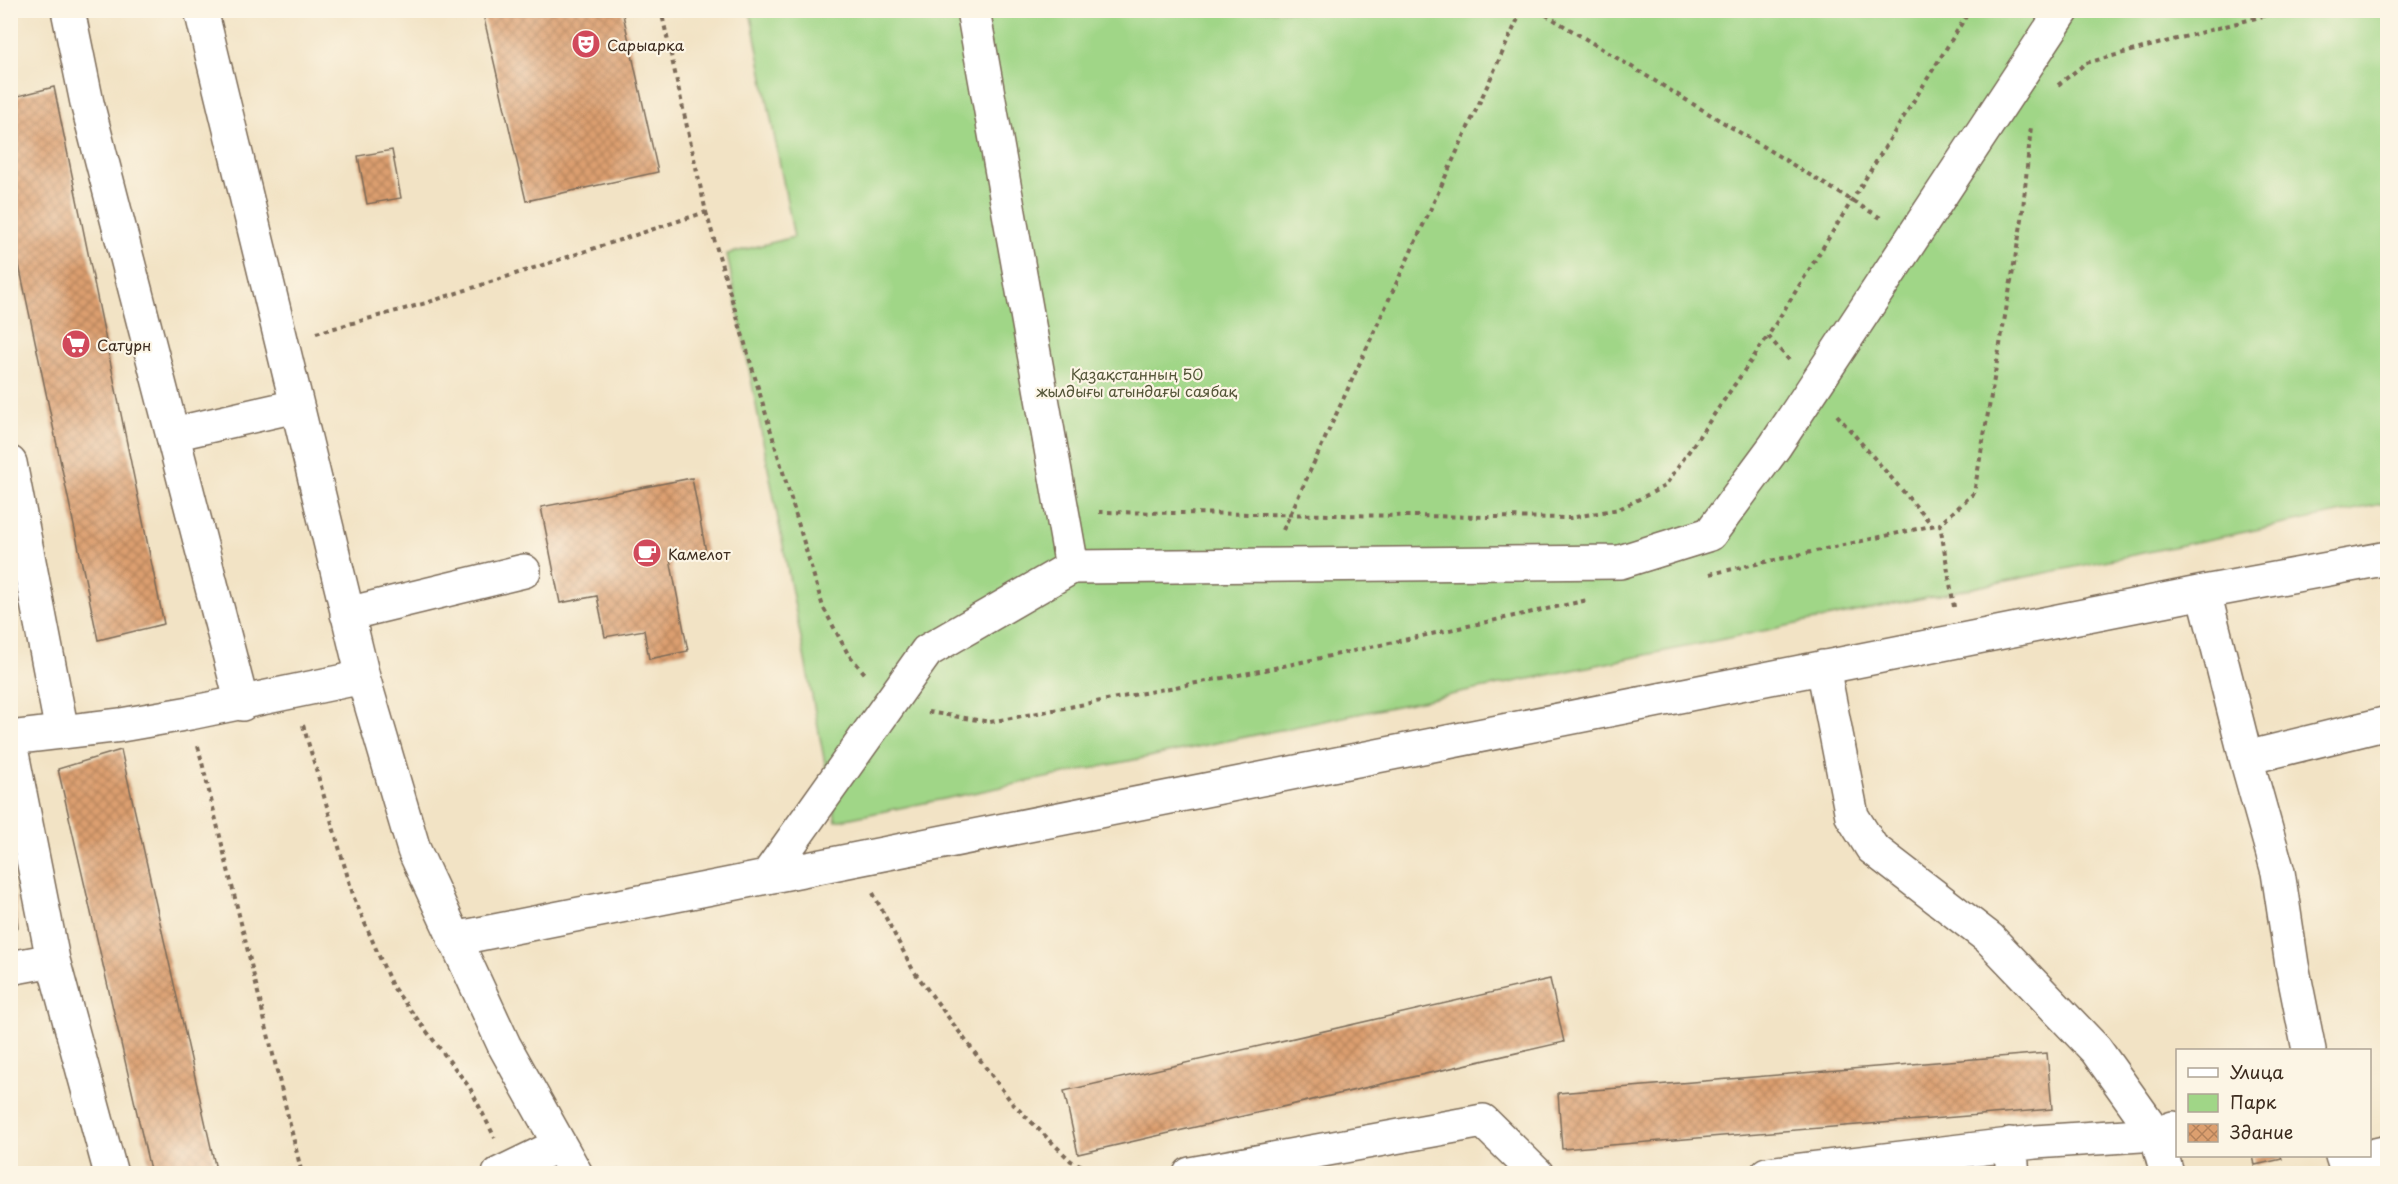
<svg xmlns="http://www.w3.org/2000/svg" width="2398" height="1184" viewBox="0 0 2398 1184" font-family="'Playpen Sans',sans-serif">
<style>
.green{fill:#a0d687;stroke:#6e8052;stroke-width:1.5}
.building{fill:url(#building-cross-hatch)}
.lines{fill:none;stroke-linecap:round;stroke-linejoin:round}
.minor-casing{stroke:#7b6b58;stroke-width:36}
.path{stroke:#7b6b58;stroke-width:4;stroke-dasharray:4.5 4.5;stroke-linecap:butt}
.minor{stroke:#fff;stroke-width:33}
.labels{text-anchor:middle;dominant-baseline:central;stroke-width:4.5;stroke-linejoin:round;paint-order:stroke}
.poi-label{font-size:15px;fill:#3b2a1e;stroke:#fcf5e5;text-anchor:start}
.park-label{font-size:15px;fill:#545538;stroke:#fcf5e5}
</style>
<defs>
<pattern id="building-cross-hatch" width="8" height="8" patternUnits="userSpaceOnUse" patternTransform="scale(1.5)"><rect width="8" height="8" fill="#dc9f6f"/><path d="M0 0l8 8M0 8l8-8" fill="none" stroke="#b4825b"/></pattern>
</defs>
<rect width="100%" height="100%" fill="#fcf5e5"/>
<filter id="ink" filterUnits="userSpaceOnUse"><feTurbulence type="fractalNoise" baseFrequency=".0167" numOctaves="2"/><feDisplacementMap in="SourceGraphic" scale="12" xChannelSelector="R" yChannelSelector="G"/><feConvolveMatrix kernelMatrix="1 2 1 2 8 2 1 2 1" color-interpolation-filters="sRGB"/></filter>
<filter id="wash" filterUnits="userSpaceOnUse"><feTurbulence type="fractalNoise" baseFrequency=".008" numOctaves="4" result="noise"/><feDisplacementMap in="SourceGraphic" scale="24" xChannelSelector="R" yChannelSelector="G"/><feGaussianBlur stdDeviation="1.35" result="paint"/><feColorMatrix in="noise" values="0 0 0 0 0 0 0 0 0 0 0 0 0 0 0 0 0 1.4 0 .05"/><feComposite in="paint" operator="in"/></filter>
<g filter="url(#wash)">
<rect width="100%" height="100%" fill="#f2e3c5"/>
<path class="green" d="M750 11H2387V503L836 821 727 254 794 237Z"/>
<g id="blocks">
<path class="building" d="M482 10H622L658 172 526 201Z
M54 87 164 624 98 640 10 222V98Z
M392 150 401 198 367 204 358 156Z
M692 478 706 552 670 559 688 651 649 659 644 630 605 637 597 596 560 603 541 507Z
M121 750 217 1174H151L58 769Z
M15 897 18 928 10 930V898Z
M1550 979 1564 1042 1078 1154 1064 1091Z
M2047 1053 2052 1109 1562 1149 1558 1093Z
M2253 1156H2281L2282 1159 2255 1165Z"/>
</g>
</g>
<g filter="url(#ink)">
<use href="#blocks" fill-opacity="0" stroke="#7b6b58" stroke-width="1.5"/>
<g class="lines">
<g class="minor-casing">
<path id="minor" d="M68 10 87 103 242 704
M201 10 363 677 414 850 504 1045 576 1174
M973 10 1072 567
M173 434 296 406
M10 463 62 732
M2204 592 2246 758 2278 872 2292 965 2309 1050
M347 614 524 571
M1823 667 1852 816 1872 848 1989 938 2096 1050 2156 1134 2167 1174
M10 738 121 725 190 713 363 677
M10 743 53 960 111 1174
M2246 758 2388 723
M767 876 927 651 1072 567 1620 562 1710 534 1775 446 2063 10
M454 939 2204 592 2388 558
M10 968 53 960
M2010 1144 2013 1174
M2342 1156 2344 1162 2388 1152
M499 1174 559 1145
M1190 1174 1483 1121 1537 1174
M1767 1174 2035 1142 2156 1134 2173 1128"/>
</g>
<path class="path" d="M1538 10 1884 220
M2058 85 2086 63 2286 10
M706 212 823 607 848 654 867 676
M316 333 426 303 706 212 661 10
M1789 360 1768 336 1970 10
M1837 415 1933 526
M1099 512 1570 518 1619 509 1665 486 1768 336
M1283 530 1522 10
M1710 574 1940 524
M1954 607 1940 524 1974 493 2022 219 2031 126
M928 712 990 722 1265 670 1588 600
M303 725 354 898 392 986 470 1088 495 1138
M198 746 302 1174
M873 893 913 970 1013 1104 1071 1161 1101 1174"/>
<use href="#minor" class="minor"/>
</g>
</g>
<defs>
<g id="theatre-disc" transform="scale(1.5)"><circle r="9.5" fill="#d1495b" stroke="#fcf5e5"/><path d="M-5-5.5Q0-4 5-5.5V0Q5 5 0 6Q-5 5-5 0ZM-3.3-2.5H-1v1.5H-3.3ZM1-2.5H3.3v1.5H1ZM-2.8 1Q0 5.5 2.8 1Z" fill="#fff"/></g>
<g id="supermarket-disc" transform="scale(1.5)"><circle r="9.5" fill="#d1495b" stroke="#fcf5e5"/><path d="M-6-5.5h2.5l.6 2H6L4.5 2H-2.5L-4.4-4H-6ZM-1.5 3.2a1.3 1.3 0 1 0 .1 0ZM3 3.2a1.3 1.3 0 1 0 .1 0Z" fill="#fff"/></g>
<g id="cafe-disc" transform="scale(1.5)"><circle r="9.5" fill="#d1495b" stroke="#fcf5e5"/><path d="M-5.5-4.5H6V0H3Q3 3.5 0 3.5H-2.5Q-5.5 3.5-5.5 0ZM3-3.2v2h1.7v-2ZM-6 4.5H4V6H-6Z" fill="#fff"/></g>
</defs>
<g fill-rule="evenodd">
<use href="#theatre-disc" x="586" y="44"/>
<use href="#supermarket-disc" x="76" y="344"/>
<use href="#cafe-disc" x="647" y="553"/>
</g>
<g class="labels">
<g class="poi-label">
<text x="607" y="44">Сарыарка</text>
<text x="97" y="344">Сатурн</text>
<text x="668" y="553">Камелот</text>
</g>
<g class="park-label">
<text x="1137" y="373">Қазақстанның 50<tspan x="1137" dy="17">жылдығы атындағы саябақ</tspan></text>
</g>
</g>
<rect width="2398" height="1184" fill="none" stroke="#fcf5e5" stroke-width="36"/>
<rect x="2176" y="1049" width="195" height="108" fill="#fcf5e5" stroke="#afa495" stroke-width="1.5"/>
<rect x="2188" y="1068" width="30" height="9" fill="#ffffff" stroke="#afa495" stroke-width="1.5"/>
<text x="2230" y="1079" font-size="18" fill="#3b2a1e">Улица</text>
<rect x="2188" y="1094" width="30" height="18" fill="#a0d687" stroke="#afa495" stroke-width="1.5"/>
<text x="2230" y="1109" font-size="18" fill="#3b2a1e">Парк</text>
<rect x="2188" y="1124" width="30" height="18" fill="url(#building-cross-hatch)" stroke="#afa495" stroke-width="1.5"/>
<text x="2230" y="1139" font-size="18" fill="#3b2a1e">Здание</text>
</svg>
